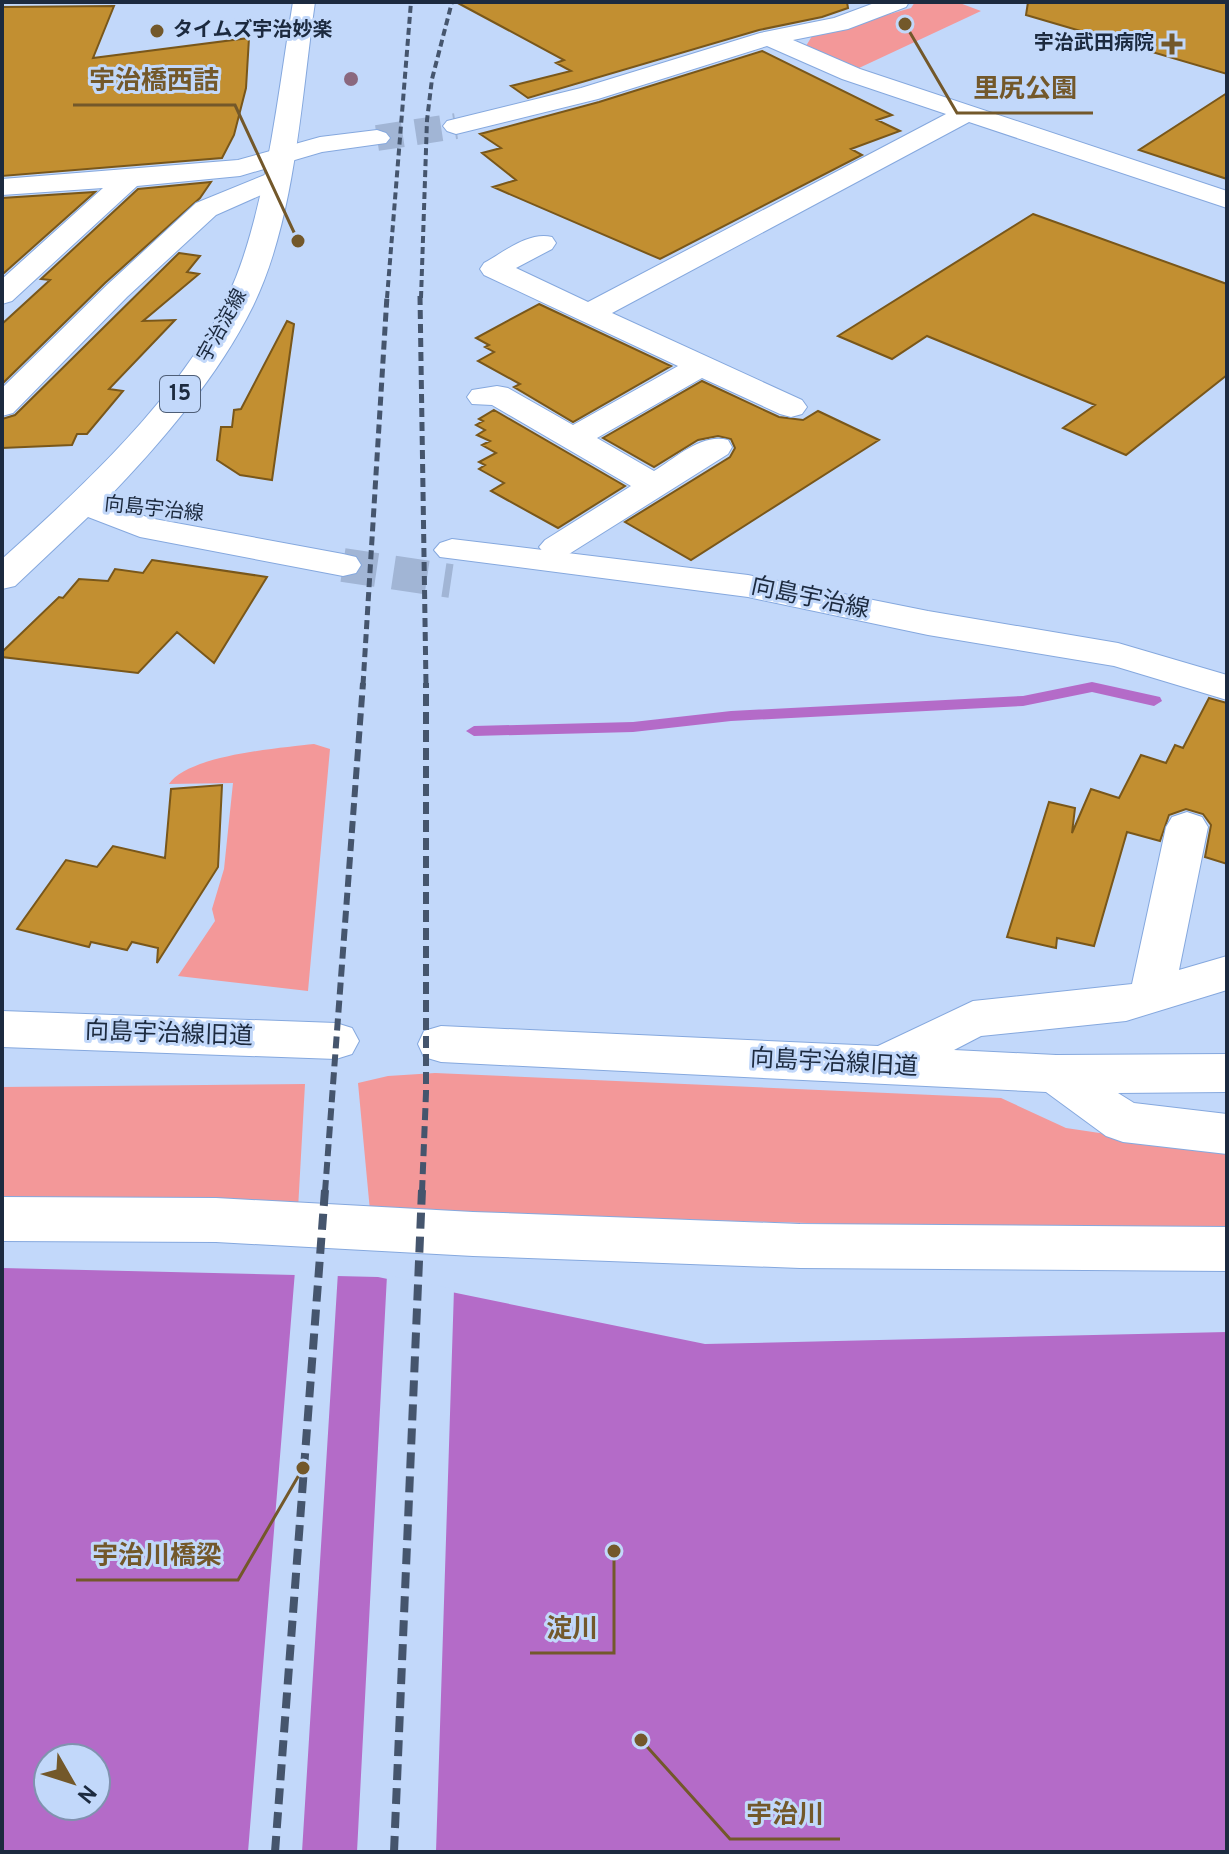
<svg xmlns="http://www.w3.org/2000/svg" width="1229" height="1854" viewBox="0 0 1229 1854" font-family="Overpass,'Noto Sans JP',sans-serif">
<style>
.green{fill:#f39899}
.water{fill:#b46bc8;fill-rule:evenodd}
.pier{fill:#c2d8fa}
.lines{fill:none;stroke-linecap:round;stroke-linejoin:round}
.stream{fill:#b46bc8;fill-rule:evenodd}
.building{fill:#c28f31;stroke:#79571a;stroke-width:2}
.minor-tunnel{stroke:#a1b5d5;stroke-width:26;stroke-dasharray:26 13;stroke-linecap:butt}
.major-tunnel{stroke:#a1b5d5;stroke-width:34;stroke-dasharray:34 17;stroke-linecap:butt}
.minor-casing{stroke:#85a8de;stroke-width:2}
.major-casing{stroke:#85a8de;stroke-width:2}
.minor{fill:#fff;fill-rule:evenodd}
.major{fill:#fff;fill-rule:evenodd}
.rail-far3{stroke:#45556d;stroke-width:4;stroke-dasharray:7 4;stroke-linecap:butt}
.rail-far2{stroke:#45556d;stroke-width:5;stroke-dasharray:9 5;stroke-linecap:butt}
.rail-far1{stroke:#45556d;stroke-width:6;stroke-dasharray:12 6;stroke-linecap:butt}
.rail{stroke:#45556d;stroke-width:8;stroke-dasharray:16 8;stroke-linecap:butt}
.tree{fill:#8a687e}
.poi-dot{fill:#73582a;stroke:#c2d8fa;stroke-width:3}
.labels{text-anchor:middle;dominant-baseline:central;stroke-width:6;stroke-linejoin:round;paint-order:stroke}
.far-poi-label{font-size:20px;font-weight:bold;fill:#1c2a3f;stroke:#c2d8fa;text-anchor:start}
.far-street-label{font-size:20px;fill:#1c2a3f;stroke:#c2d8fa}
.shield{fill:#c2d8fa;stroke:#4e5e77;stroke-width:2}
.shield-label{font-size:22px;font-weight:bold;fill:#1c2a3f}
.street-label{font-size:24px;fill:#1c2a3f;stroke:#c2d8fa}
.leader{fill:none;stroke:#73582a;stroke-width:3}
.callout-dot{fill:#73582a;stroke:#c2d8fa;stroke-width:3}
.callout-label{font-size:26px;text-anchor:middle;font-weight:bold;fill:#73582a;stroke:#c2d8fa;stroke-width:6;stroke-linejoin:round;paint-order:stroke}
</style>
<rect width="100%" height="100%" fill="#c2d8fa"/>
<path class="green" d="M915 2H957L981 11 859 68 806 46 812 36 911 8Z
M314 744 330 749 308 991 178 976 215 921 212 909 224 869 233 783 169 784C188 755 280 748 314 744Z
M435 1073 1001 1098 1066 1128 1227 1152V1231L1135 1232 370 1211 358 1083 388 1076Z
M305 1084 298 1209 2 1203V1087Z"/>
<path class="water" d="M2 1268 378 1277 705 1344 1227 1332V1852H2ZM48 1758H96V1806H48Z"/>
<path class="pier" d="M295 1271 338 1272 302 1852H248Z
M387 1275 454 1289 436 1852H357Z"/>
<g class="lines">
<path class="stream" d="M1092 682 1160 697 1162 701 1154 706 1092 692 1023 706 731 721 633 732 474 736 466 731 474 726 633 722 731 711 1023 696Z"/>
</g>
<path class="building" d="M456 2H847L848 8 822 17 759 30 528 98 511 86 571 71 556 63 564 60Z
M1028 2H1227V74L1026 15Z
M114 6 93 58 249 38 246 88 234 135 222 158 2 176V7Z
M762 51 892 115 877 120 900 131 851 149 862 155 660 259 493 187 516 180 482 153 501 148 480 134 599 102Z
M1227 93V179L1139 150Z
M211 182 200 198 105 283 2 384V324L50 280 41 279 138 189Z
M95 192 4 273H2V198Z
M1033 214 1227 284V375L1126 455 1063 428 1095 405 927 336 892 359 838 336Z
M179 253 200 256 187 272 199 274 143 321 175 320 109 389 123 391 87 434H77L72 445 2 448V419L15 415Z
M539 304 671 366 573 422 514 387 520 384 478 361 494 352 485 347 489 345 476 338Z
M287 321 294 324 272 480 240 475 217 460 221 427H232L234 410 241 409Z
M702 381 779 417 803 420 818 411 879 440 691 560 625 522 730 457 735 448 731 439 718 436 698 440 654 467 603 438Z
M494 410 625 486 558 528 491 491 504 483 479 469 485 465 479 462 496 453 482 445 490 441 477 435 485 430 476 425 483 421 479 419Z
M152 560 267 577 214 663 177 632 138 673 2 657V652L59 597 63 598 79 579 108 581 115 569 143 573Z
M1209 698 1227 703V864L1205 857 1211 825 1203 814 1186 809 1169 815 1160 841 1127 832 1094 946 1057 938 1056 948 1007 937 1049 802 1075 808 1072 833 1091 789 1119 798 1141 755 1166 763 1175 745 1183 748Z
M222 785 218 867 157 963 158 948 132 942 127 950 91 942 89 947 17 929 66 860 97 867 113 846 165 858 171 789Z"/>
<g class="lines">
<path class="minor-tunnel" d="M377 138 456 126"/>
<path class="major-tunnel" d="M343 565 451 581"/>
<g class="minor-casing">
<path id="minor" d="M877 2H909L906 7 848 29 793 40 860 69 1227 191V208L969 122 612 313 802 400 807 407 802 414 791 417 780 414 702 378 597 438 654 471C676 458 701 433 728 440L732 447 728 454 569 554 557 558 545 554 539 547 545 540 631 486 492 405 472 404 467 397 472 390 497 386 508 388 573 425 678 366 484 275 480 269 484 263C504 252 529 231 552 237L556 243 552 249 516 268 588 302 946 114 842 79 767 46 598 99 456 134 447 131 443 126 447 121 581 88 760 33 834 18Z
M377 130 386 133 390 138 386 143 322 152 240 176 137 186 12 301 2 304V279L103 188 2 195V179L238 160 320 137Z
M277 170 286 172 290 178 286 184 216 215 127 297 13 413 2 416V388L107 285 196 203Z
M1187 812 1202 817 1208 827 1179 970 1227 956V990L1126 1021 981 1036 954 1050 1056 1055 1227 1054V1092L1118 1093 1134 1103 1227 1114V1154L1123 1142 1106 1136 1046 1092 441 1062 424 1057 418 1044 424 1031 441 1026 878 1046 973 1001 1132 984 1166 827 1172 817Z
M2 1011 336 1023 352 1028 359 1041 352 1054 336 1059 2 1047Z
M2 1197 216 1198 473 1212 800 1224 1227 1227V1271L800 1268 473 1256 216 1242 2 1241Z"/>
</g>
<g class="major-casing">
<path id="major" d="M293 2H315C301 99 296 217 253 306 218 377 161 443 106 500L149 518 343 554 356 557 361 565 356 573 343 576 140 537 88 517 15 586 2 589V559C91 479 205 375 243 258 270 176 279 87 293 2Z
M452 539 748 575 928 611 1118 643 1227 675V700L1114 666 928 635 748 597 440 557 434 550 440 543Z"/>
</g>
<use href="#minor" class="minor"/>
<use href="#major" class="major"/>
<path class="rail-far3" d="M387 298 411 2
M421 298 427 120 432 79 452 2"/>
<path class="rail-far2" d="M420 296 426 685
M363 685 387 296"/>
<path class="rail-far1" d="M325 1192 363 683
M422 1192 426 1093V683"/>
<path class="rail" d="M275 1852 325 1190
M394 1852 422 1190"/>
</g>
<circle class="tree" cx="351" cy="79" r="7"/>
<g class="poi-dot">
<circle cx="157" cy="31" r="8"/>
<path d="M1168 32h8v8h8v8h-8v8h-8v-8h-8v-8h8z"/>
</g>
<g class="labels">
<g class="far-poi-label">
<text x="173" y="31">タイムズ宇治妙楽</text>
<text x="1154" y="44" text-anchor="end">宇治武田病院</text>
</g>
<g class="far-street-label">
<text transform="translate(223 326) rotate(-61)">宇治淀線</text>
<text transform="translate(154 510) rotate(6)">向島宇治線</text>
</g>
<rect class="shield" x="160" y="376" width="40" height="36" rx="6"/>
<g class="shield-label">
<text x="180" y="394">15</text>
</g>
<g class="street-label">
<text transform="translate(810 599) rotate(12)">向島宇治線</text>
<text transform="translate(169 1035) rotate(2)">向島宇治線旧道</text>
<text transform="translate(834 1064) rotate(3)">向島宇治線旧道</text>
</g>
</g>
<path class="leader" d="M298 241L235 105H73M905 24L957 113H1093M303 1468L238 1580H76M614 1551L614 1653H530M641 1740L730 1839H840"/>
<g class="callout-dot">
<circle cx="298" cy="241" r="8"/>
<circle cx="905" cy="24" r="8"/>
<circle cx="303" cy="1468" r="8"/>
<circle cx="614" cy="1551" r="8"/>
<circle cx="641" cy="1740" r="8"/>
</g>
<g class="callout-label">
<text x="154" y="89">宇治橋西詰</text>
<text x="1025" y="97">里尻公園</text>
<text x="157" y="1564">宇治川橋梁</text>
<text x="572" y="1637">淀川</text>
<text x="785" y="1823">宇治川</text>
</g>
<rect width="1229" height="1854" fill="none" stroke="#1c2a3f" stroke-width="8"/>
<g transform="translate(72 1782) rotate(129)"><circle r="38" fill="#c2d8fa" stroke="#8092af" stroke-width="2"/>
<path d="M0-6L14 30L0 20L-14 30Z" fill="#73582a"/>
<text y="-12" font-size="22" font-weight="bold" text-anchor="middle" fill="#1c2a3f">N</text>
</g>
</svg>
